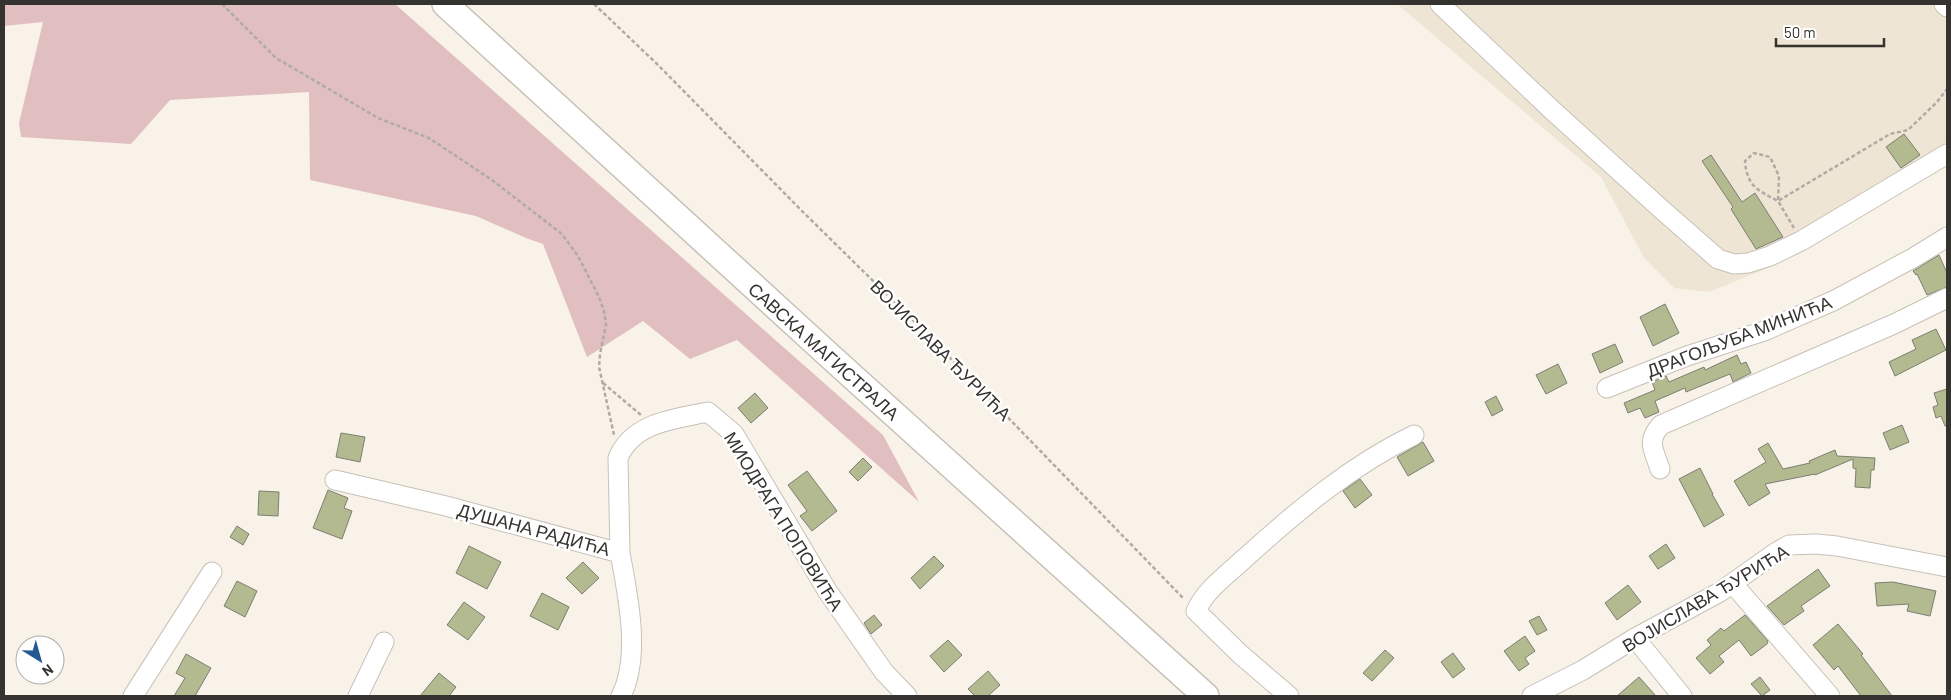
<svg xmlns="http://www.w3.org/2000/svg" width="1951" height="700" viewBox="0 0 1951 700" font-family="Barlow,sans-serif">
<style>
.built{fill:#efe5d4}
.green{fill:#e1bec0}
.building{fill:#b3ba8f;stroke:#7c7e74}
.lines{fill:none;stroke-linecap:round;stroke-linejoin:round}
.minor-casing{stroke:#c7c1b7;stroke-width:21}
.major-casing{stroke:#c7c1b7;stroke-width:28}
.path{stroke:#b0aba4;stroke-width:2.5;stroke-dasharray:4 2.5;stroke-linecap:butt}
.minor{stroke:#fff;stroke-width:19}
.major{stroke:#fff;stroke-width:25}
.labels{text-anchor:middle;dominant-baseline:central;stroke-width:5;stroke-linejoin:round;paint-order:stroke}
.street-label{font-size:18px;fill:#35332f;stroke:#fff}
</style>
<rect width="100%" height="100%" fill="#f8f2e8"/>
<path class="built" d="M1397 4H1947V166L1766 269 1709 292 1674 288 1644 258 1601 177Z"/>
<path class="green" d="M4 4H395L883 435 919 502 737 340 690 359 643 321 587 357 543 244 526 238 476 216 310 180 309 92 170 100 131 144 21 137 19 123 43 22 4 26Z"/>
<path class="building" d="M1904 134 1920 155 1901 168 1886 147Z
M1711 155 1742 202 1755 193 1783 237 1756 249 1731 209 1733 207 1702 161Z
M1939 255 1947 273V287L1927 295 1917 274 1916 275 1913 271Z
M1665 304 1679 333 1653 346 1640 317Z
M1936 329 1946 350 1895 376 1889 362 1916 349 1912 340Z
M1615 344 1623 362 1600 373 1592 354Z
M1737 355 1741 364 1746 362 1751 373 1733 382 1730 374 1686 392 1685 388 1655 401 1659 412 1645 418 1640 408 1628 413 1624 403 1655 390 1652 382 1666 376 1669 382 1704 367 1705 370Z
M1558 364 1567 383 1546 394 1536 375Z
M1947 389V426H1945L1941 416 1936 418 1933 407 1938 405 1934 393Z
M755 393 768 408 751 423 738 408Z
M1496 396 1503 410 1492 416 1485 402Z
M1902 425 1909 442 1890 450 1883 433Z
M341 433 365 437 360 462 336 457Z
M1423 442 1434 461 1408 476 1397 457Z
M1768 443 1783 469 1810 463 1809 461 1835 450 1837 456 1875 458 1874 470H1871L1870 488 1855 487 1856 469 1853 468V459L1815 475V474L1765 484 1770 493 1749 506 1734 481 1766 462 1758 449Z
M863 458 872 467 858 481 849 472Z
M1700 468 1713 494H1712L1724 515 1704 527 1679 479Z
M807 471 837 511 812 531 800 516 807 511 788 485Z
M1360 479 1372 495 1355 508 1343 491Z
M328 490 348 498 344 508 352 511 342 539 313 528Z
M259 491 279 492 278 516 258 515Z
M237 526 249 534 243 545 230 537Z
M1666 544 1675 558 1658 569 1649 556Z
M469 546 501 562 487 589 456 573Z
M934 556 944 566 920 589 911 578Z
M583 562 599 578 582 594 566 578Z
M1818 569 1830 586 1801 606 1804 611 1784 625 1767 606Z
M237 581 257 591 245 617 224 606Z
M1893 582 1936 591 1930 616 1907 611 1909 604 1877 606 1875 583Z
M1628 585 1641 602 1617 620 1605 603Z
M542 593 569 607 558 630 530 616Z
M464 602 485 617 468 640 447 625Z
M874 615 882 625 871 634 864 623Z
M1745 615 1768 641 1767 644 1751 656 1739 640 1719 656 1724 662 1710 674 1696 658 1711 645 1707 640 1721 628 1724 631Z
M1539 616 1547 630 1537 635 1529 621Z
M1838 624 1863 654 1861 655 1892 696H1861L1838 666 1834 670 1813 645Z
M1525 636 1535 651 1525 658 1529 664 1519 671 1504 651Z
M948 640 962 655 944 672 930 656Z
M1385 650 1394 658 1372 681 1363 673Z
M1453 653 1465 669 1453 678 1441 662Z
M186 654 211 668 195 696H174L185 678 176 673Z
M988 671 1000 685 988 696H975L968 689Z
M439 673 456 687 449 696H420Z
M1639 677 1656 696H1617Z
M1760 677 1770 690 1762 696 1751 684Z"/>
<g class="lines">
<g class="minor-casing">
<path id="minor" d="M1440 4 1552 110 1660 208 1718 259 1734 264 1748 263 1770 256 1801 241 1947 154
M1944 4 1947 7
M1607 388 1687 356 1764 331 1833 301 1913 258 1947 237
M1660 469C1654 451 1646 441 1661 425L1894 324 1947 298
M335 480 446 506 620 553C628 596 641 656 621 696
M620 553 618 458C633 422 675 419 708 412L734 434 828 592 884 672 907 696
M1733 584 1830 696
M1635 638 1682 696
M133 696 212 572
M358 696 384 642
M1289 696 1240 654 1196 611C1206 589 1228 574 1245 558 1297 511 1350 466 1414 435
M1532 696 1583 670 1635 638 1720 592 1775 553 1789 545 1816 544 1837 546 1947 567"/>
</g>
<g class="major-casing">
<path id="major" d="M445 4 832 358 1206 696"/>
</g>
<path class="path" d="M222 4 276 58 378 118 429 138 492 180 562 234 578 256 599 297 604 311 606 325 600 354 599 367 614 435
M594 4 656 63 805 214 924 331 1184 599
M1794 228 1778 201 1779 176 1770 157 1754 153 1745 161C1747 186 1757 190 1778 201L1890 134 1908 130 1937 102 1947 89
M603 383 641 415"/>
<use href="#minor" class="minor"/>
<use href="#major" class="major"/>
</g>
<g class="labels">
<g class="street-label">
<text transform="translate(1739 336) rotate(-21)">ДРАГОЉУБА МИНИЋА</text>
<text transform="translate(941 350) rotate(45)">ВОЈИСЛАВА ЂУРИЋА</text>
<text transform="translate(824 351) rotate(42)">САВСКА МАГИСТРАЛА</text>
<text transform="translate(784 521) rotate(58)">МИОДРАГА ПОПОВИЋА</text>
<text transform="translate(534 529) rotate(15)">ДУШАНА РАДИЋА</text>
<text transform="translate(1705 598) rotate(-31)">ВОЈИСЛАВА ЂУРИЋА</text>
</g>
</g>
<rect width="1951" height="700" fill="none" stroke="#35332f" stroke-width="10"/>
<g transform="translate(40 660) rotate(143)"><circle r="24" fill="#ffffff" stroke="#aeadac"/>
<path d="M0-4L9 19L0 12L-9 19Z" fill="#245991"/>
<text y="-8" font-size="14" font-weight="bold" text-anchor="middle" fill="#35332f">N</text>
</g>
<path d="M1776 38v8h108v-8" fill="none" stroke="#35332f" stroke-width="2.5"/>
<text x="1784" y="38" font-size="15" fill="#35332f" stroke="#ffffff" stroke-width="4" paint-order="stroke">50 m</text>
</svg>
